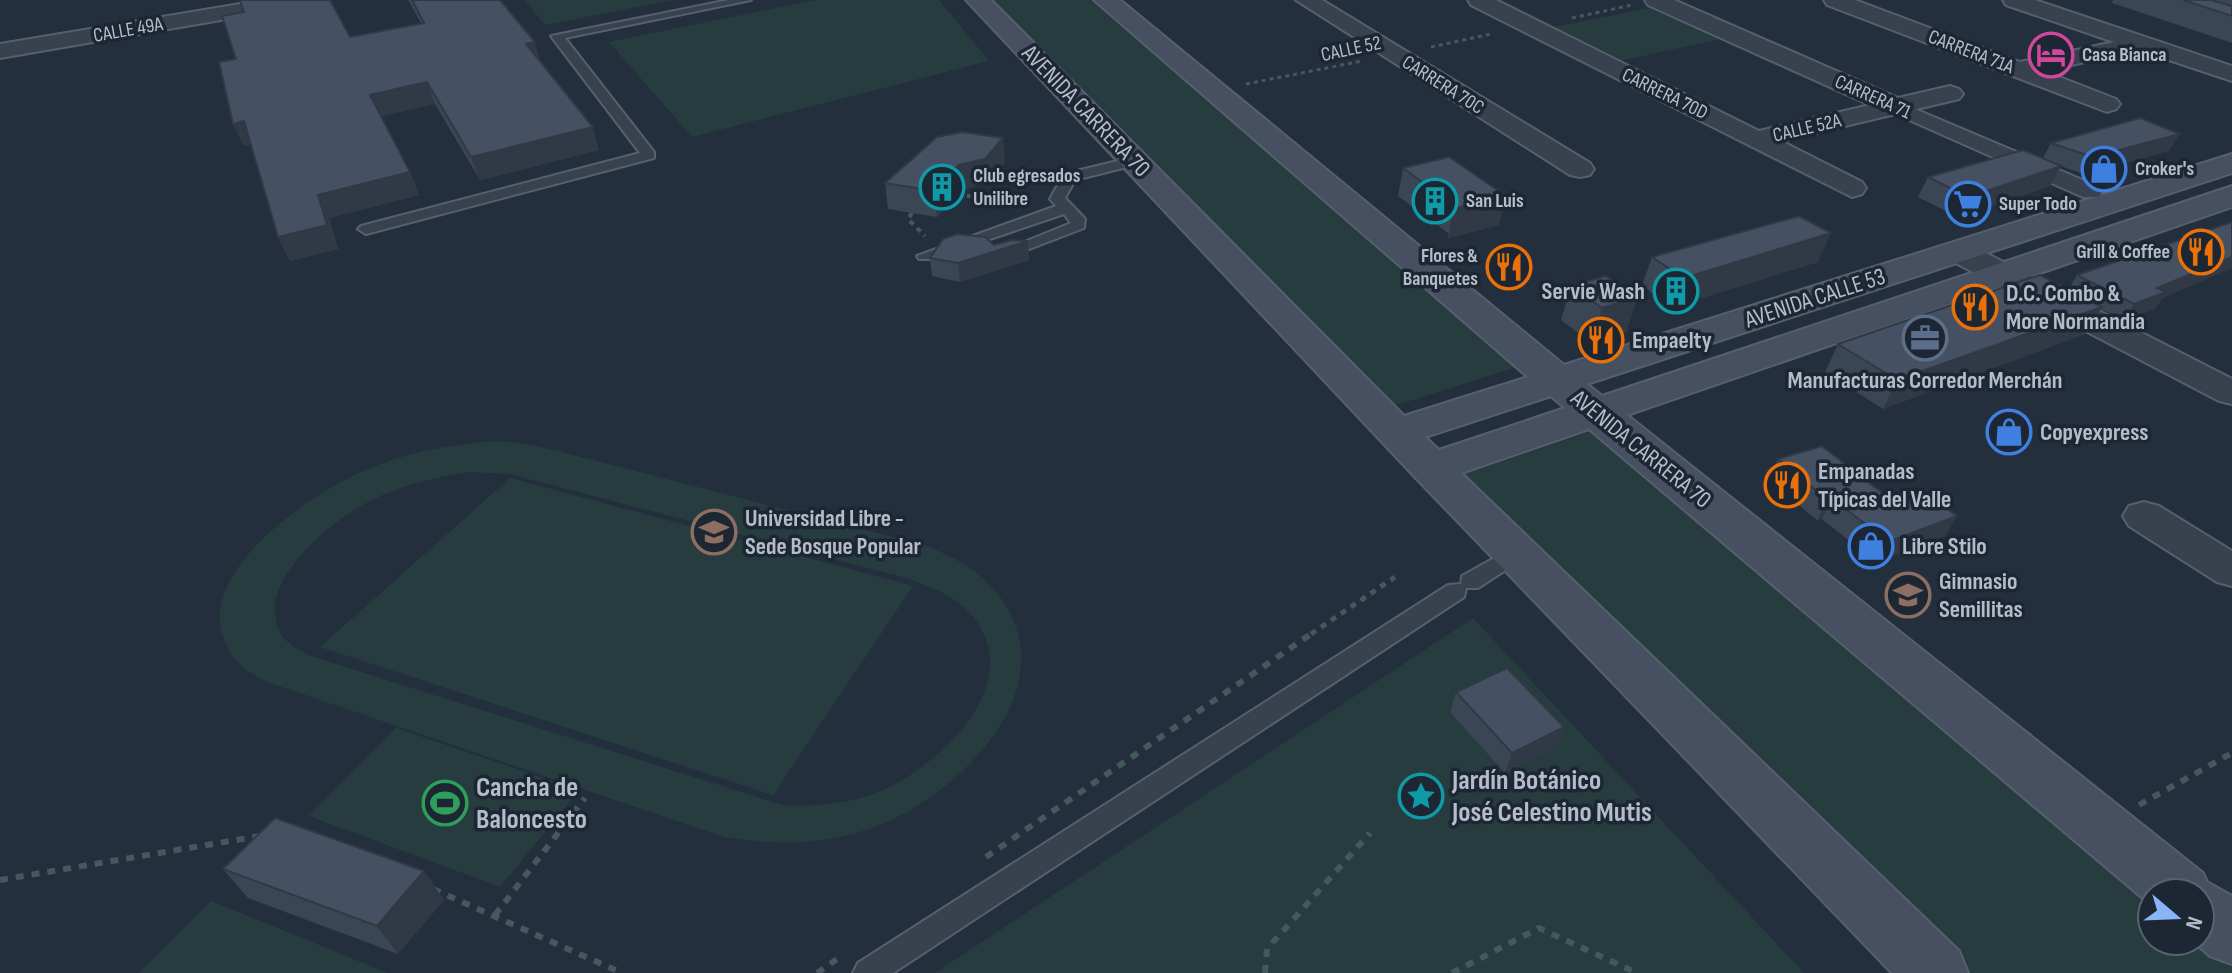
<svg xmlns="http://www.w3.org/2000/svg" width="2232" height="973" viewBox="0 0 2232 973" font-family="'Sofia Sans Condensed',sans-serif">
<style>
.green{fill:#263c3f;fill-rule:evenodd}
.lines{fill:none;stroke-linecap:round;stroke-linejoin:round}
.service-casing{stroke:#565f6c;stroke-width:4}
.pedestrian-casing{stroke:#565f6c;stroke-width:4}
.minor-casing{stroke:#565f6c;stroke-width:4}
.secondary-casing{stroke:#565f6c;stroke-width:4}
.path-far3{stroke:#44595c;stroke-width:3;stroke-dasharray:4 4;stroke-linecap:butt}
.path-far2{stroke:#44595c;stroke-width:4;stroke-dasharray:5 5;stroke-linecap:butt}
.path-far1{stroke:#44595c;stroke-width:5;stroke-dasharray:6 6;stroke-linecap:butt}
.path{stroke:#44595c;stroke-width:6;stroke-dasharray:8 8;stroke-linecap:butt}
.service{fill:#38414e;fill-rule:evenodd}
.pedestrian{fill:#38414e;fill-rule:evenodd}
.minor{fill:#38414e;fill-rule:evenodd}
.secondary{fill:#465061;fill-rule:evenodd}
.wall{fill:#3b4654}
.shaded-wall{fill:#303945}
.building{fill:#455162;stroke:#303945;stroke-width:2}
.labels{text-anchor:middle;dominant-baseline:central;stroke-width:7;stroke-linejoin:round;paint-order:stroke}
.far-street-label{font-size:20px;fill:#b4bcc9;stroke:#1d2633}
.far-poi-label{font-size:20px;font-weight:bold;fill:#b4bcc9;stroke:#1d2633;text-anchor:start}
.street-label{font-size:24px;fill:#b4bcc9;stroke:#1d2633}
.poi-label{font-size:24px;font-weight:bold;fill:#b4bcc9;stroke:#1d2633;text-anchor:start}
.near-poi-label{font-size:28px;font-weight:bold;fill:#b4bcc9;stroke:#1d2633;text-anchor:start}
</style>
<rect width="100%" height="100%" fill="#242f3e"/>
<path class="green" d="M525 0H672L545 25Z
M815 0H939L989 61 692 137 609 42Z
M992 0H1090L1517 367 1394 406Z
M1649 8 1720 39 1607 64 1540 30Z
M1592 431 2152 900V941L2200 940 2232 967V973H1972L1458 476Z
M497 441 527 444 558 451 924 545C948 555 973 566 991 586 1075 678 966 790 880 825 829 845 777 846 724 837L264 681C256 676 245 670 239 663 167 585 316 488 378 465 416 450 456 444 497 441ZM470 472 510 474 903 577C930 586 964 599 979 625 1020 691 938 765 883 790 851 804 817 807 782 805L308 655C298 649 285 643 280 632 254 582 332 520 370 501 401 485 436 477 470 472Z
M510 478 913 586 773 795 320 647Z
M1473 618 1804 973H935Z
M396 728 579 790 500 887 309 816Z
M211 901 388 973H139Z"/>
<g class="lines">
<g class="service-casing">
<path id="service" d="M729 0H751L565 38 654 152V158L366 234 358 229 361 226 640 153 551 36Z
M1134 157 1139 158V164L1075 180 1065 198 1085 219 1084 228 1011 256 1005 258 997 253 1071 223 1064 214 931 259H919L917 256 1056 206 1050 199 1064 174Z
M1516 546 1524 548 1527 553 1524 558 1478 588H1466L1464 597 893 973H853L858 963 1448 585 1461 584 1462 576Z"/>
</g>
<g class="pedestrian-casing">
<path id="pedestrian" d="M1896 101 2099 187 2102 192 2099 197H2083L1889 111 1886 107Z"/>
</g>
<g class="minor-casing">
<path id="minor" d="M264 0H314L303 6 0 58V44Z
M1296 0H1322L1590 163 1594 169 1590 175 1580 177 1570 175Z
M1468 0H1496L1759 131 1870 105 1648 5 1645 0H1674L1898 98 1950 86 1959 89 1963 94 1959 99 1781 141 1862 182 1866 188 1862 194 1852 197 1471 5Z
M1824 0H1855L2020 62 2114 42 2006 5 2003 0H2035L2232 66V81L2139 50 2044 71 2116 99 2120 104 2116 109 2107 112 1827 5Z
M1959 243 1970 245 2232 379V404L2219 401 1948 259 1943 252 1948 245Z
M2144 502 2159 506 2232 551V586L2217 582 2129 526 2123 516 2129 506Z"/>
</g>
<g class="secondary-casing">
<path id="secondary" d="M966 0H991L1404 416 1528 377 1094 0H1120L1564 365 2232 154V173L1587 384 1602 396 2232 186V207L1627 415 2203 873 2207 882 2232 896V964L2210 956 2193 941H2200V893H2152V906L1589 429 1461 473 1959 951 1968 973H1892L1416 478ZM1551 396 1565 408 1439 450 1425 437Z"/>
</g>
<path class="path-far3" d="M1572 18 1632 5
M1431 47 1491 34
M1246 84 1362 61"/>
<path class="path-far2" d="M957 194 1011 203
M912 213 908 219 925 236"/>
<path class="path-far1" d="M1311 634 1395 577"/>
<path class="path" d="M2139 805 2232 753
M986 857 1314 632
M0 880 260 836
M433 889 622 973
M495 915 585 798
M817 973 843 955
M1265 973 1267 949 1370 833
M1452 973 1539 928 1637 973"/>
<use href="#service" class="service"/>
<use href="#pedestrian" class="pedestrian"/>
<use href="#minor" class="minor"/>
<use href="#secondary" class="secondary"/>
</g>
<path class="wall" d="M408 0H500L599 150 480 180 435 104 381 116 410 172 419 195 329 218 338 249 290 261 278 237 251 144 244 146 233 124 236 59 244 12 350 37 421 23Z
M2113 0H2232V43L2112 3Z
M1003 138 1005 163 986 184 961 190 937 217 888 209 885 183Z
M2051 143 2169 151 2083 174 2061 166 2050 186 1958 217 1918 197 1928 177 2043 158Z
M1403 168 1499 225 1448 238V233L1398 196Z
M2232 222V268L2162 298 2155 309 2124 320 2101 309 2085 334 1883 409 1825 372 1838 344 2068 290 2077 275Z
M1028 241 1029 260 960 282 932 276 930 258 994 245Z
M1652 257 1818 262 1673 307 1642 286Z
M1571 286 1638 297 1626 332 1591 343 1561 320Z
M1778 459 1895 503 1957 516 1945 536 1876 562 1822 519 1817 520 1768 480Z
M1456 692 1564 727 1557 747 1505 773 1450 712Z
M223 869 424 871 444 900 398 954 248 898Z"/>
<path class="shaded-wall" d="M535 42 541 63 526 44Z
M427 82 435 104 379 117 370 95Z
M244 121 255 144 244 146 233 124Z
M593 127 599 150 480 180 471 157Z
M2180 134 2169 151 2083 174 2092 157Z
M1003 138 1005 163 986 184 961 190 937 217 934 191 959 165Z
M2061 166 2050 186 1958 217 1968 197Z
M410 172 419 195 329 218 338 249 290 261 278 237 318 195Z
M1506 196 1499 225 1448 238 1453 209Z
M1831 233 1818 262 1673 307 1684 278Z
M1028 241 1029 260 960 282 958 263Z
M2232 257V268L2162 298 2155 309 2124 320 2134 304 2157 288Z
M1638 297 1626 332 1591 343 1602 308Z
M2102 307 2085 334 1883 409 1897 380Z
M1832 498 1822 519 1817 520 1828 500Z
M1957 516 1945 536 1876 562 1888 542Z
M1564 727 1557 747 1505 773 1512 753Z
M424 871 444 900 398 954 377 926Z"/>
<path class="building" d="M240 0H330L350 37 424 23 412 0H500L535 42 526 44 593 127 471 157 427 82 370 95 410 172 318 195 327 225 278 237 244 121 233 124 219 62 236 59 222 16 244 12Z
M2183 0H2211L2232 6V16Z
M2140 118 2180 134 2092 157 2051 143Z
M962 132 1003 138 985 159 959 165 934 191 885 183 937 137Z
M2023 150 2061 166 1968 197 1928 177Z
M1449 157 1506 196 1453 209V204L1403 168Z
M1799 216 1831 233 1684 278 1652 257Z
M2232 222V257L2157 288 2166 292 2134 304 2077 275Z
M957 234 985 237 994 245 1012 240 1028 241 958 263 930 258 943 239Z
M2040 275 2102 307 1897 380 1838 344Z
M1606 276 1638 297 1602 308 1571 286Z
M1822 446 1895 503 1925 492 1957 516 1888 542 1832 498 1828 500 1778 459Z
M1507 668 1564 727 1512 753 1456 692Z
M275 818 424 871 377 926 223 869Z"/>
<defs>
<g id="hotel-ring" transform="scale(2.3)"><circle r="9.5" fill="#1d2633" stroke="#d1479c" stroke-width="1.5"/><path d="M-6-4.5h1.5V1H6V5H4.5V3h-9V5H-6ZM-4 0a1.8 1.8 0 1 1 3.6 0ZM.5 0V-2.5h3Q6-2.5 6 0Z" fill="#d1479c"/></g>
<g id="shop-ring" transform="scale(2.3)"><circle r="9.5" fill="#1d2633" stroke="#3f7fe0" stroke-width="1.5"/><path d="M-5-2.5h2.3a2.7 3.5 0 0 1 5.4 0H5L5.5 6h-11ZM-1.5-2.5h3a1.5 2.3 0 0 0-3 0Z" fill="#3f7fe0"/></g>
<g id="building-ring" transform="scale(2.3)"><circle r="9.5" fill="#1d2633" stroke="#0f9aa8" stroke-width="1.5"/><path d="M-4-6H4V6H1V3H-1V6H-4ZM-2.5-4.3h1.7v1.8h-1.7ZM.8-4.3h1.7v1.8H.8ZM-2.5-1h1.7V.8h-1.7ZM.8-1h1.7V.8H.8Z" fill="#0f9aa8"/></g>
<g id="supermarket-ring" transform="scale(2.3)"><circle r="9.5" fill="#1d2633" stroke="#3f7fe0" stroke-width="1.5"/><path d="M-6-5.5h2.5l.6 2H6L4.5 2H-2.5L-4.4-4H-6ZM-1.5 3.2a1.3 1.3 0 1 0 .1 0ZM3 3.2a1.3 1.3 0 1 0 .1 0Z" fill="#3f7fe0"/></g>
<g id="restaurant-ring" transform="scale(2.3)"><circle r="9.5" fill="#1d2633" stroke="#e8710a" stroke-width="1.5"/><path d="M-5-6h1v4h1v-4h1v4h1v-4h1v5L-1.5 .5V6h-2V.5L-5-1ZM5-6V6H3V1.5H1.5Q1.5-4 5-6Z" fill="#e8710a"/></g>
<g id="office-ring" transform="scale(2.3)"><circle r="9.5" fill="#1d2633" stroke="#5c6f8a" stroke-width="1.5"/><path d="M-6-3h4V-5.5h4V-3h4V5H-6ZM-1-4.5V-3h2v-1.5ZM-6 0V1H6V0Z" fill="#5c6f8a"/></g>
<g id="university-ring" transform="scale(2.3)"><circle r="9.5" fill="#1d2633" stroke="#8d6e63" stroke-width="1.5"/><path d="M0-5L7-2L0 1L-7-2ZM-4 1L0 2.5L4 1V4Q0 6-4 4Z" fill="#8d6e63"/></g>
<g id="school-ring" transform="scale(2.3)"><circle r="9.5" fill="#1d2633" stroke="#8d6e63" stroke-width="1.5"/><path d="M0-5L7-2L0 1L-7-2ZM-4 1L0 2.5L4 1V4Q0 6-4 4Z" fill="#8d6e63"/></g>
<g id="sight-ring" transform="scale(2.3)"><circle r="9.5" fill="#1d2633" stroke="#0f9aa8" stroke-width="1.5"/><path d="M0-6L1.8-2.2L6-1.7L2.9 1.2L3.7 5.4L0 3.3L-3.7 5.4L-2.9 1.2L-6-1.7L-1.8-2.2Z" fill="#0f9aa8"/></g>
<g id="stadium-ring" transform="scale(2.3)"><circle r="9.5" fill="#1d2633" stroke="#2e9e5b" stroke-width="1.5"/><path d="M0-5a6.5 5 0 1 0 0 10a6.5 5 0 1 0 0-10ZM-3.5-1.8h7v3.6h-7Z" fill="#2e9e5b"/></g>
</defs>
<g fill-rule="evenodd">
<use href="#hotel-ring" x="2051" y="55"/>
<use href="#shop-ring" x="2104" y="169"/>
<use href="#building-ring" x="942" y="187"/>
<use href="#building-ring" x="1435" y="201"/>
<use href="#supermarket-ring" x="1968" y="204"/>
<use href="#restaurant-ring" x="2201" y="252"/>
<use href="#restaurant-ring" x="1509" y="267"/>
<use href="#building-ring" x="1676" y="291"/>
<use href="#restaurant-ring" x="1975" y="307"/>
<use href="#office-ring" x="1925" y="338"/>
<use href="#restaurant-ring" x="1601" y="340"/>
<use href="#shop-ring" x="2009" y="432"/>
<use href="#restaurant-ring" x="1787" y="485"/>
<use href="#university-ring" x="714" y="532"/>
<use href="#shop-ring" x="1871" y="546"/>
<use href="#school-ring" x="1908" y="595"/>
<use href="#sight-ring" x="1421" y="796"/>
<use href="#stadium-ring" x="445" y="803"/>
</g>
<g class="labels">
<g class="far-street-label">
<text transform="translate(128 30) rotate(-10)">CALLE 49A</text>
<text transform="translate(1351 49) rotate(-12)">CALLE 52</text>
<text transform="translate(1971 52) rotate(21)">CARRERA 71A</text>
<text transform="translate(1443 85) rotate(32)">CARRERA 70C</text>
<text transform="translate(1665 94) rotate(26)">CARRERA 70D</text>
<text transform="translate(1873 97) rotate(24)">CARRERA 71</text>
<text transform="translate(1807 128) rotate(-13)">CALLE 52A</text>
</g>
<g class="far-poi-label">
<text x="2082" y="55">Casa Bianca</text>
<text x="2135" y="169">Croker's</text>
<text x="973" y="176">Club egresados<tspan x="973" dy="23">Unilibre</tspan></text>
<text x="1466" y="201">San Luis</text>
<text x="1999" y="204">Super Todo</text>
<text x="2170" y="252" text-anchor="end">Grill &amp; Coffee</text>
<text x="1478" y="256" text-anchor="end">Flores &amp;<tspan x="1478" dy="23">Banquetes</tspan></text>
</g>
<g class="street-label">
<text transform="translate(1086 111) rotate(46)">AVENIDA CARRERA 70</text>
<text transform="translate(1815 298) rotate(-18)">AVENIDA CALLE 53</text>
<text transform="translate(1641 449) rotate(39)">AVENIDA CARRERA 70</text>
</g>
<g class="poi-label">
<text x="1645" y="291" text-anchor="end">Servie Wash</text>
<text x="2006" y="293">D.C. Combo &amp;<tspan x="2006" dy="28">More Normandia</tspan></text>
<text x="1632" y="340">Empaelty</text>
<text x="1925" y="380" text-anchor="middle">Manufacturas Corredor Merchán</text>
<text x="2040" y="432">Copyexpress</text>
<text x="1818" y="471">Empanadas<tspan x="1818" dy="28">Típicas del Valle</tspan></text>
<text x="745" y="518">Universidad Libre -<tspan x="745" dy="28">Sede Bosque Popular</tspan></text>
<text x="1902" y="546">Libre Stilo</text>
<text x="1939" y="581">Gimnasio<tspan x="1939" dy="28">Semillitas</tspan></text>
</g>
<g class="near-poi-label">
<text x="1452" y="780">Jardín Botánico<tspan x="1452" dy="32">José Celestino Mutis</tspan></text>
<text x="476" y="787">Cancha de<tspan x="476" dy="32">Baloncesto</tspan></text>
</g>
</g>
<g transform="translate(2176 917) rotate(109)"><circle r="38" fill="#1d2633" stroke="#59626f" stroke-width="2"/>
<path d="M0-6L14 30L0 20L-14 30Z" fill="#8ab4f8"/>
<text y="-12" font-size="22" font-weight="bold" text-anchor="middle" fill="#b4bcc9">N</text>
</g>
</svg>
